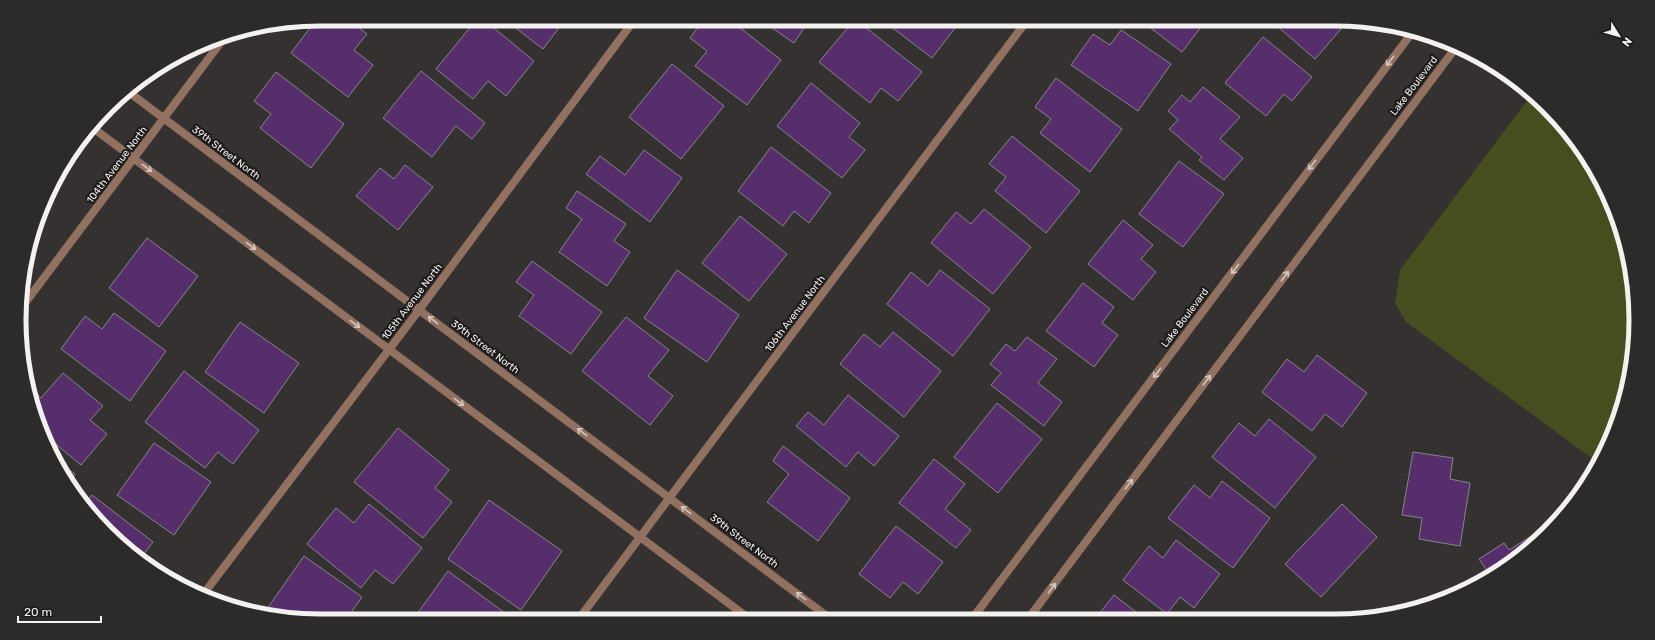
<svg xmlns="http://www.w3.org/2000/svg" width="1655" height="640" viewBox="0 0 1655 640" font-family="Rubik,sans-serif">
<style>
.green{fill:#464e1f}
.building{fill:#572e6c;stroke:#888689}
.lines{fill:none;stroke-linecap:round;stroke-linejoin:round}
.minor{stroke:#927161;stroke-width:8}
.tertiary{stroke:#927161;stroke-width:8}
.oneway{stroke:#d2c5bf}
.labels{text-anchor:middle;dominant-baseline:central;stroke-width:4;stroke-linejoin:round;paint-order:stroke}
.street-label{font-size:10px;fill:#f4f2f1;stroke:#1b1a19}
.rim{fill:none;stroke:#f4f2f1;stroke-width:5}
</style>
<rect width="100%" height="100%" fill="#353130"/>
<path class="green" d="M1532 94 1561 122 1596 170 1620 223 1633 281 1635 340 1626 398 1597 462 1406 322 1395 303 1400 270Z"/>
<path class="building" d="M347 19 367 34 354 50 373 65 348 97 291 53 316 20Z
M371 19H388L381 27Z
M477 19H483L534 61 506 96 488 81 473 99 436 69Z
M504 19H564L565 20 543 49Z
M704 19H729L781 60 747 105 695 66 707 51 690 38Z
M759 19H810L794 43Z
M855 19 922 72 898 101 881 88 870 103 819 62Z
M881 19H962L932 58Z
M1139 19H1207L1182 52Z
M1271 19H1329L1341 29 1315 59 1270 20Z
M1121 30 1171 64 1138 111 1071 65 1093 34 1110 45Z
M1263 37 1312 77 1292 101 1284 94 1266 116 1225 83Z
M672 64 724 106 681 159 629 117Z
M421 71 485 123 472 139 456 126 432 157 383 118Z
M276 72 344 124 311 168 260 128 271 114 254 101Z
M1056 78 1122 129 1090 172 1040 133 1051 119 1035 107Z
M811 83 860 123 849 137 865 150 842 178 777 126Z
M1203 87 1240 117 1220 139 1243 158 1224 180 1199 160 1202 157 1169 129 1178 120 1168 111 1182 95 1190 102Z
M1012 136 1080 191 1046 233 995 191 1006 177 989 164Z
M771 147 831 193 809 223 794 211 783 226 738 191Z
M644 150 682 178 650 222 586 174 600 156 625 175Z
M1179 161 1224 194 1183 247 1139 214Z
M405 165 433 187 398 230 356 196 380 168 394 179Z
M577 191 626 224 614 241 630 252 607 286 559 252 582 219 566 208Z
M984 209 1031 247 993 294 931 243 956 212 971 224Z
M740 216 787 254 749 301 702 263Z
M1123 220 1153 245 1141 259 1156 272 1133 300 1088 264Z
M147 238 198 276 159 327 109 288Z
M532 261 602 312 571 354 519 316 534 295 516 282Z
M677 270 739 315 707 362 644 318Z
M940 270 990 309 953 356 887 304 911 272 928 286Z
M1083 283 1114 307 1102 323 1118 335 1094 367 1046 331Z
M114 313 166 351 130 401 61 349 85 316 102 329Z
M626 317 669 350 648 376 673 396 650 425 582 371Z
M240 322 299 363 264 413 205 372Z
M893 332 941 371 904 417 840 364 864 334 880 347Z
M1027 337 1057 359 1038 383 1062 402 1044 426 991 385 1001 373 990 364 1006 344 1015 351Z
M1317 355 1367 393 1342 427 1325 414 1312 431 1262 392 1287 359 1304 372Z
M184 371 259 430 233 464 218 452 205 468 145 422Z
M63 373 103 406 90 420 107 434 81 465 41 432 29 394 32 390 41 398Z
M848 395 899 436 874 466 858 452 846 467 796 426 808 412 824 425Z
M997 403 1042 439 998 493 954 457Z
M1269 419 1316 457 1275 508 1212 457 1239 423 1255 436Z
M398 428 449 470 435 488 452 502 423 538 354 482Z
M154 443 211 482 174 535 117 495Z
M783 446 850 498 818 541 767 502 789 474 773 461Z
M1413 452 1453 458 1450 479 1470 483 1460 546 1419 539 1422 518 1402 515Z
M54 459 75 474 68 484Z
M934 459 965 484 945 509 971 530 956 548 899 503Z
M1222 481 1270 518 1233 568 1168 518 1194 485 1210 498Z
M92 495 153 542 139 560 86 504Z
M489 500 562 551 521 610 448 559Z
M369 504 422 548 393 584 375 570 361 588 307 544 336 508 354 523Z
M1342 504 1377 537 1321 597 1285 564Z
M896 526 943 562 918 594 903 582 890 598 859 574Z
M1533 535 1537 542 1534 546 1490 575 1479 559 1504 543 1509 550Z
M1176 540 1220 574 1194 608 1180 597 1167 614 1123 580 1149 546 1163 558Z
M304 556 362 597 345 621H320L275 615 267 609Z
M448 571 513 619 512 621H412Z
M1114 595 1145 619H1095Z
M1272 613 1316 619H1271Z"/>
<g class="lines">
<path class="minor" d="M126 90 832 620
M93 128 751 620
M22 307 227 34
M202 596 419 310 635 19
M578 620 1028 19"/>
<path class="tertiary" d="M972 619 1414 30
M1028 619 1457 46"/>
</g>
<defs><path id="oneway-shaft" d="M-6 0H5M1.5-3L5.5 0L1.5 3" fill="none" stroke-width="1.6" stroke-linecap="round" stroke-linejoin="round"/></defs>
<g class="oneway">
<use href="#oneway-shaft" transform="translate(1390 61) rotate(127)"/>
<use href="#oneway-shaft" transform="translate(1312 165) rotate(127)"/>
<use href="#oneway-shaft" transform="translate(147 168) rotate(37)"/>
<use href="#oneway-shaft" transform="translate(251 246) rotate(37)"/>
<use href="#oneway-shaft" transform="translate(1235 269) rotate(127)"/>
<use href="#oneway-shaft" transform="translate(1285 276) rotate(-53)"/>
<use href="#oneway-shaft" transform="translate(433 320) rotate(-143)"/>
<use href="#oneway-shaft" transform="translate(355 324) rotate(37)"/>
<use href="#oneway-shaft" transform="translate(1157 373) rotate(127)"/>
<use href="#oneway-shaft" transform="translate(1207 380) rotate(-53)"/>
<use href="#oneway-shaft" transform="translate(459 402) rotate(37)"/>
<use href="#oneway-shaft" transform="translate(582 432) rotate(-143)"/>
<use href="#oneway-shaft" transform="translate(1129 484) rotate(-53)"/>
<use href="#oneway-shaft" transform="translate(686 510) rotate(-143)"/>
<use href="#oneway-shaft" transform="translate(1052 588) rotate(-53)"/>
<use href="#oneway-shaft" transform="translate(801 596) rotate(-143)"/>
</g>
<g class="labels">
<g class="street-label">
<text transform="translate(1414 86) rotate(-53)">Lake Boulevard</text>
<text transform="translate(226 153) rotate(37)">39th Street North</text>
<text transform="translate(117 165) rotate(-53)">104th Avenue North</text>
<text transform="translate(412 302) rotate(-53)">105th Avenue North</text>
<text transform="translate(795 314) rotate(-53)">106th Avenue North</text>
<text transform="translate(1185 318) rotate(-53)">Lake Boulevard</text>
<text transform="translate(485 347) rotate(37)">39th Street North</text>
<text transform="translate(744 541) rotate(37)">39th Street North</text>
</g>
</g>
<path d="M0 0H1655V640H0ZM320 26H1335A294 294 0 0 1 1629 320V320A294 294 0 0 1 1335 614H320A294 294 0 0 1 26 320V320A294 294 0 0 1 320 26Z" fill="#2c2b2a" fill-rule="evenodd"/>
<path class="rim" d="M320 26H1335A294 294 0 0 1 1629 320V320A294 294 0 0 1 1335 614H320A294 294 0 0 1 26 320V320A294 294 0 0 1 320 26Z"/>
<g transform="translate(1619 36) rotate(127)" stroke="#1b1a19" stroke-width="3" paint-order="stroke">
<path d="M0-3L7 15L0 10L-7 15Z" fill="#f4f2f1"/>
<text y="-6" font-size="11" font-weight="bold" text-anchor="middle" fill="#f4f2f1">N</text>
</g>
<path d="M18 616v6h83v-6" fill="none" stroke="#f4f2f1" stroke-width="2"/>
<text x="24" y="616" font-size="12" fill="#f4f2f1" stroke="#1b1a19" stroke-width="3" paint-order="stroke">20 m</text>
</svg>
